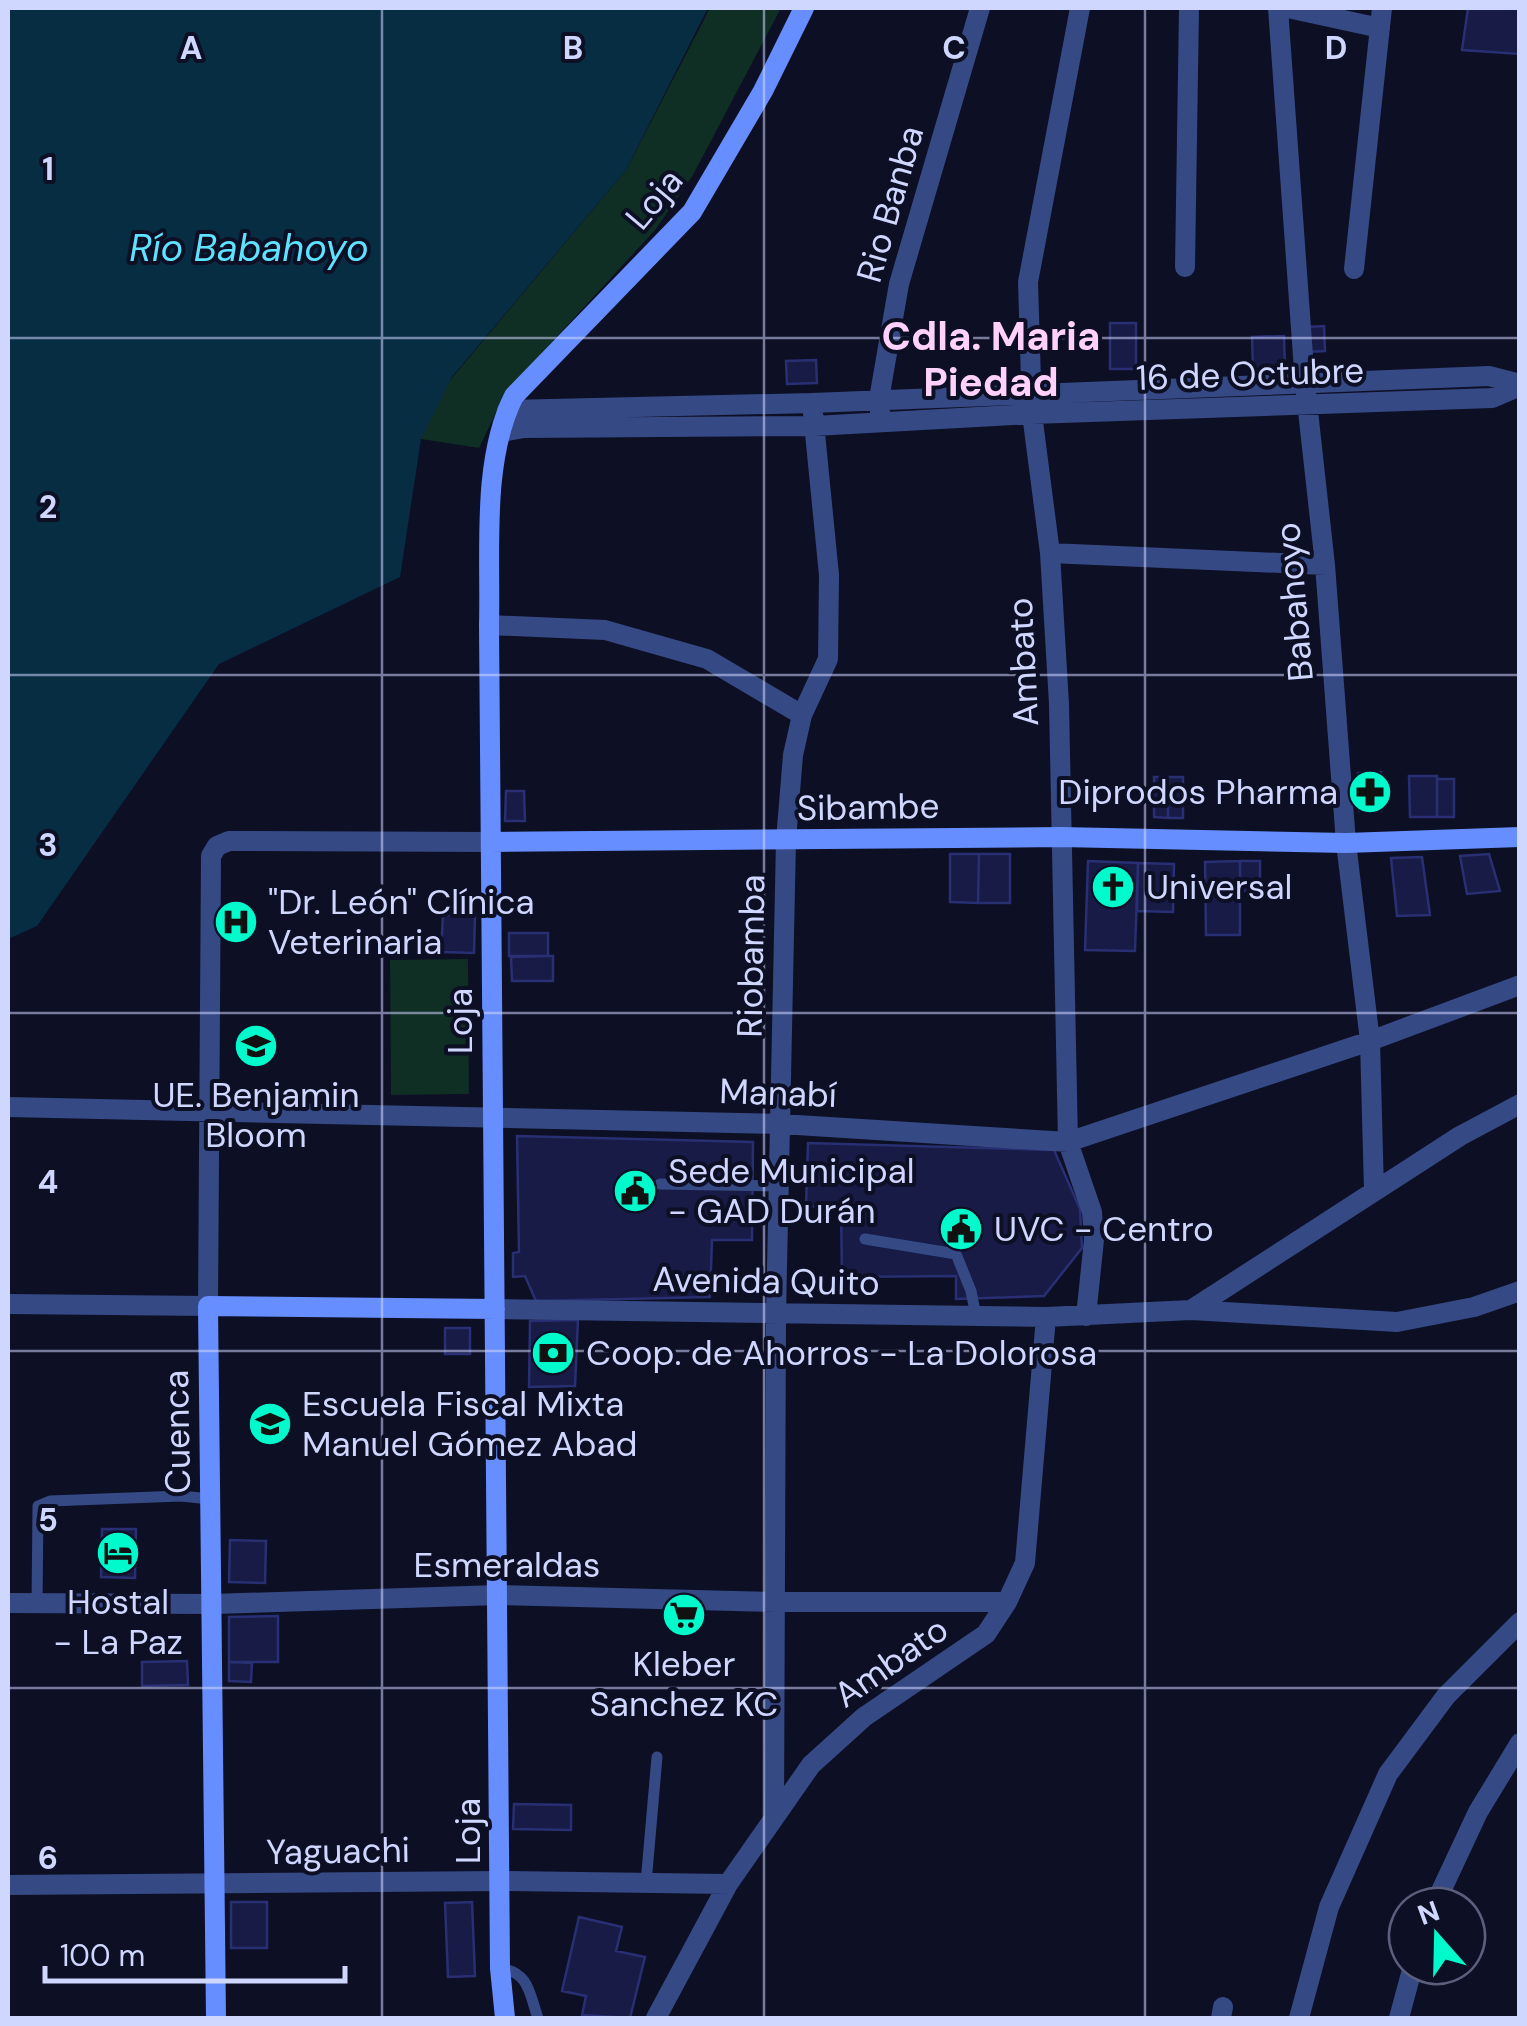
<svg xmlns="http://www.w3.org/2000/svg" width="1527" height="2026" viewBox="0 0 1527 2026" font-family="'DM Sans',sans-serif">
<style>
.green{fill:#0f2e24}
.water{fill:#072d43}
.building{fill:#181b46;stroke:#282f73;stroke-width:2.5}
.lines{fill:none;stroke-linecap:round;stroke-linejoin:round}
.lane{stroke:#354985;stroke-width:11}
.street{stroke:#354985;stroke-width:20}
.secondary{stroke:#668eff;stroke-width:20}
.grid{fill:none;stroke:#cfd7ff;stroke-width:2.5;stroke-opacity:0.55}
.labels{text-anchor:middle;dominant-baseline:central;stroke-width:8;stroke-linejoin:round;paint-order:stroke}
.street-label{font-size:35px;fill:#cfd7ff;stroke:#0d0f24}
.poi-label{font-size:35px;fill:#cfd7ff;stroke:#0d0f24;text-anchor:start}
.water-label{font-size:38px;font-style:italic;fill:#5de2ff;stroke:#0d0f24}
.quarter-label{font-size:40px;font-weight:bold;fill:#ffd1fb;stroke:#0d0f24}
.grid-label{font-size:32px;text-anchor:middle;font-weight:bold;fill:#cfd7ff;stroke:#0d0f24;stroke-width:8;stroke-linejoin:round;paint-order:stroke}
</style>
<rect width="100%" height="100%" fill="#0d0f24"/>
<path class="green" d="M710 8H781L693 175 656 229 506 392 479 448 421 439 426 409 626 170Z
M468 959 469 1094 391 1095 390 960Z"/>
<path class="water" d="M8 8H708L626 170 452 377 421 439 400 577 219 664 37 926 8 939Z"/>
<path class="building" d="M1468 8H1520V54L1462 50Z
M1110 323H1136V369H1110Z
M1324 326 1325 351 1306 352 1305 327Z
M1284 336 1285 367 1253 368 1252 337Z
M816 360 817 383 787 384 786 361Z
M1381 772V811H1359L1358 773Z
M1409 776H1437V817H1410Z
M1154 777H1168V818L1154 817Z
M1168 777H1183V818H1168Z
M1437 779H1454V817H1437Z
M506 791H524L525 821H505Z
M950 854H979L978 903 950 902Z
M979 854H1010V903H978Z
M1489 854 1500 891 1467 894 1460 856Z
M1422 857 1430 915 1397 916 1391 858Z
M1088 861 1138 863 1135 951 1085 950Z
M1240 861V935H1206L1205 862Z
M1240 861H1260V891H1240Z
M1138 863 1174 864 1173 912 1137 911Z
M443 915H475L474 953 441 952Z
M509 933H548V956H509Z
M548 956H553V981H512L511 957Z
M517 1136 753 1142 752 1240H712L710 1297 536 1301 525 1276 513 1277V1253L519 1252Z
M808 1143 1054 1150 1080 1209 1082 1248 1044 1296 956 1299V1276L842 1277 841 1208 806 1206Z
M578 1320 575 1386 529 1387 530 1321Z
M445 1328H470V1354H445Z
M102 1529H136L135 1578 101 1577Z
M230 1540 266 1541 265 1583 229 1582Z
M278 1616V1662H229V1617Z
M187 1661 188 1685 142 1686V1662Z
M229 1662 252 1663 251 1682 229 1681Z
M514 1804 571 1805V1830L513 1829Z
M231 1902H267V1948H231Z
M472 1902 475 1976 448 1977 445 1903Z
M579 1917 622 1927 616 1951 645 1957 630 2018 582 2015 586 1996 562 1991Z"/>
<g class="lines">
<path class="lane" d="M660 1184 779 1186
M865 1239 956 1254 971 1291 976 1316
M37 1604 38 1506 50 1501 181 1496 210 1499
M646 1883 657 1757
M500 1968C530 1973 529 1993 538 2018"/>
<path class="street" d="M1080 8 1028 282 1032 414 1050 553 1059 704 1068 1142 1092 1212 1094 1240 1086 1316
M1278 8 1305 384 1325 565 1346 843 1370 1041 1374 1191
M1288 8 1380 28
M1185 267 1189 8
M1354 269 1382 8
M507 410 812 403 1489 376 1520 384
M880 412 879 399 899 284 980 8
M501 432 524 428 814 426 1032 414 1492 398 1520 386
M1050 553 1325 565
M489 625 605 630 707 659 802 715
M8 1107 781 1124 1068 1142 1370 1041 1520 985
M8 1304 208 1306 211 856 217 846 229 841 491 842
M495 1309 1046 1317 1191 1310 1397 1322 1474 1307 1520 1291
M1191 1310 1460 1136 1520 1104
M8 1603 212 1604 499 1595 776 1602H1007
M774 1817 776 1315 786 840 793 755 802 715 828 659 829 575 812 403
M8 1885 501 1881 728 1884
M1434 1906 1478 1812 1520 1743
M656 2018 728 1884 811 1765 864 1717 986 1634 1007 1602 1025 1563 1046 1317
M1221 2018 1223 2007
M1299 2018 1329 1907 1388 1774 1446 1696 1520 1622
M1399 2018 1413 1966"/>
<path class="secondary" d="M491 842 1061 837 1346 843 1520 837
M216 2018 208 1306 495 1309
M505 2018 500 1968 489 625C491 554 481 461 514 396L692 212 763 91 804 8"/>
</g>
<path class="grid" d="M382 8V2018M764 8V2018M1145 8V2018M8 338H1520M8 675H1520M8 1013H1520M8 1351H1520M8 1688H1520"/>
<defs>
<g id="pharmacy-disc" transform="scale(2.25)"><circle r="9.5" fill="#00facc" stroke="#0d0f24"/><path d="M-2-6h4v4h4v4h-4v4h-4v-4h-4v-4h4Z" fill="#111"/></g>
<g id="church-disc" transform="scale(2.25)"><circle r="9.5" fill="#00facc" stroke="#0d0f24"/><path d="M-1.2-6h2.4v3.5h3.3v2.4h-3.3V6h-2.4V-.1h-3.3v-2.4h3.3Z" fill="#111"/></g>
<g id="hospital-disc" transform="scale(2.25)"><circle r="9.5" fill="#00facc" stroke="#0d0f24"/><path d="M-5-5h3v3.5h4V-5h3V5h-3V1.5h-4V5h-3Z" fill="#111"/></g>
<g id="school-disc" transform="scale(2.25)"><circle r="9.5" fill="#00facc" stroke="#0d0f24"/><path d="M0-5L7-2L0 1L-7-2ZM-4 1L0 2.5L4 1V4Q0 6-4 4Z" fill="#111"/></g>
<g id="civic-disc" transform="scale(2.25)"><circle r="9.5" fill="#00facc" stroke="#0d0f24"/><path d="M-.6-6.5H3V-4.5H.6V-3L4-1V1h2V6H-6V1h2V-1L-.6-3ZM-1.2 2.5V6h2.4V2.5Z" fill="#111"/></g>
<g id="bank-disc" transform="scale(2.25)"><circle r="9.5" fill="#00facc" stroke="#0d0f24"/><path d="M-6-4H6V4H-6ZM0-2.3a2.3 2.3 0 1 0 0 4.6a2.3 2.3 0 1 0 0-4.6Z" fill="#111"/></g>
<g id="hotel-disc" transform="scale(2.25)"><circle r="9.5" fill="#00facc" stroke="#0d0f24"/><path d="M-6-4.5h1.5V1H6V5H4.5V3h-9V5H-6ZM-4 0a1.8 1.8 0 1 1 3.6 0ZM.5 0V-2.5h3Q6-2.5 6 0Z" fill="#111"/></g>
<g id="supermarket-disc" transform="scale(2.25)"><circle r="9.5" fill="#00facc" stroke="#0d0f24"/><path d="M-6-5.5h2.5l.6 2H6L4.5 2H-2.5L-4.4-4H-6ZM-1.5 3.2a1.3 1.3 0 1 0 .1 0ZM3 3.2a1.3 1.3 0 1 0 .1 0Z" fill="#111"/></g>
</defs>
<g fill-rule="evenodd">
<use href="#pharmacy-disc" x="1370" y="792"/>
<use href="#church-disc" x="1113" y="887"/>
<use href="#hospital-disc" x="236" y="922"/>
<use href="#school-disc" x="256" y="1046"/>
<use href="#civic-disc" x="635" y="1191"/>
<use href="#civic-disc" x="961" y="1229"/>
<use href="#bank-disc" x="553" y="1353"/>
<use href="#school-disc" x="270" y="1424"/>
<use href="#hotel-disc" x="118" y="1553"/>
<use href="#supermarket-disc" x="684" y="1615"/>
</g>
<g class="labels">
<g class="street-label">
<text transform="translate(654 199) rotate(-50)">Loja</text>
<text transform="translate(890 204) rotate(-74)">Rio Banba</text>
<text transform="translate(1250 374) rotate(-2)">16 de Octubre</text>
<text transform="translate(1294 602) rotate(-95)">Babahoyo</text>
<text transform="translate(1023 662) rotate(-93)">Ambato</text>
<text transform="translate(868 807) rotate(-1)">Sibambe</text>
<text transform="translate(751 956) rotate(-89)">Riobamba</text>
<text transform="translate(460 1021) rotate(-90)">Loja</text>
<text transform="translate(778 1093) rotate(2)">Manabí</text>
<text transform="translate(766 1281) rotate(1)">Avenida Quito</text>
<text transform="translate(177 1432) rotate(-91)">Cuenca</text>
<text x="507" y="1565">Esmeraldas</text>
<text transform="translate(891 1662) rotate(-35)">Ambato</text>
<text transform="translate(468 1831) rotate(-90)">Loja</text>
<text transform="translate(338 1851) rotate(-1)">Yaguachi</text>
</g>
<g class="poi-label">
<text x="1338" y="792" text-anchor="end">Diprodos Pharma</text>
<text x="1146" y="887">Universal</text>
<text x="268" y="902">"Dr. León" Clínica<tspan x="268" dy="40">Veterinaria</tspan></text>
<text x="256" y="1095" text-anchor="middle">UE. Benjamin<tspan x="256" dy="40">Bloom</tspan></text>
<text x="668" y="1171">Sede Municipal<tspan x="668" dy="40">- GAD Durán</tspan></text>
<text x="994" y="1229">UVC - Centro</text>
<text x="586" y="1353">Coop. de Ahorros - La Dolorosa</text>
<text x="302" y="1404">Escuela Fiscal Mixta<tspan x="302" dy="40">Manuel Gómez Abad</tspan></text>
<text x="118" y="1602" text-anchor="middle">Hostal<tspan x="118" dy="40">- La Paz</tspan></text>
<text x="684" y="1664" text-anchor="middle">Kleber<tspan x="684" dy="40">Sanchez KC</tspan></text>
</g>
<g class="water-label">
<text x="249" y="248">Río Babahoyo</text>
</g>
<g class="quarter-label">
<text x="991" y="336">Cdla. Maria<tspan x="991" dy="46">Piedad</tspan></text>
</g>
</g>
<g class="grid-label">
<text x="191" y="59">A</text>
<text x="573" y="59">B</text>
<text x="954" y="59">C</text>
<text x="1336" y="59">D</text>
<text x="48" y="180">1</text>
<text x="48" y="518">2</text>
<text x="48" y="856">3</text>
<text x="48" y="1193">4</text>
<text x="48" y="1531">5</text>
<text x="48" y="1869">6</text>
</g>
<rect width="1527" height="2026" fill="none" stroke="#cfd7ff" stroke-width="20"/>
<g transform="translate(1437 1936) rotate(340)"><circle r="48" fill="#0d0f24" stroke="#5b5f7c" stroke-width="2.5"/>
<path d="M0-8L18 38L0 25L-18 38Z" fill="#00facc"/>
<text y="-15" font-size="28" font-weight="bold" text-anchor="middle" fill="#cfd7ff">N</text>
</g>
<path d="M45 1966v15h300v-15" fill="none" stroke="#cfd7ff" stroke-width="5"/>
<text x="60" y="1966" font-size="30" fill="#cfd7ff" stroke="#0d0f24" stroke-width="8" paint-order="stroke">100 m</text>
</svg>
